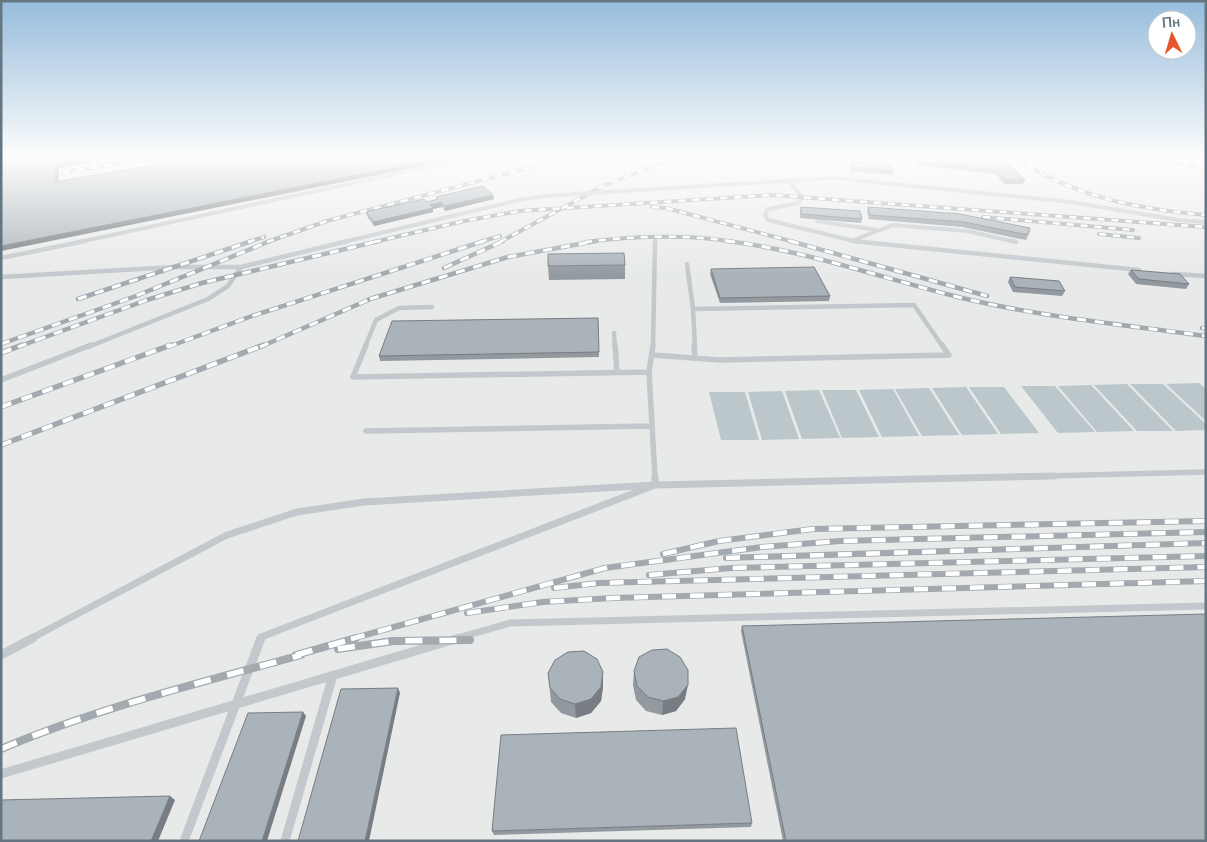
<svg xmlns="http://www.w3.org/2000/svg" width="1207" height="842" viewBox="0 0 1207 842" font-family="Lato,sans-serif">
<style>
.built{fill:#e8e9e9}
.water{fill:#bbc7cb}
.lines{fill:none;stroke-linecap:round;stroke-linejoin:round}
.lane-far4{stroke:#c3c8cc;stroke-width:4}
.lane-far3{stroke:#c3c8cc;stroke-width:4.5}
.lane-far2{stroke:#c3c8cc;stroke-width:5.5}
.lane-far1{stroke:#c3c8cc;stroke-width:7}
.lane{stroke:#c3c8cc;stroke-width:9}
.rail-far4-casing{stroke:#a2aab0;stroke-width:4}
.rail-far3-casing{stroke:#a2aab0;stroke-width:4.5}
.rail-far2-casing{stroke:#a2aab0;stroke-width:5.5}
.rail-far1-casing{stroke:#a2aab0;stroke-width:6}
.rail-casing{stroke:#a2aab0;stroke-width:8}
.rail-far4{stroke:#fff;stroke-width:2.5;stroke-dasharray:7;stroke-linecap:butt}
.rail-far3{stroke:#fff;stroke-width:3;stroke-dasharray:9;stroke-linecap:butt}
.rail-far2{stroke:#fff;stroke-width:4;stroke-dasharray:11;stroke-linecap:butt}
.rail-far1{stroke:#fff;stroke-width:4.5;stroke-dasharray:14;stroke-linecap:butt}
.rail{stroke:#fff;stroke-width:5.5;stroke-dasharray:17;stroke-linecap:butt}
.lane-bridge{stroke:#c3c8cc;stroke-width:4}
.wall{fill:#929a9f}
.shaded-wall{fill:#777d82}
.building{fill:#aab3b9;stroke:#777d82}
</style>
<rect width="100%" height="100%" fill="#fafaf8"/>
<path class="built" d="M1 158H1206V841H1Z"/>
<path class="water" d="M1199 383 1206 389V421L1166 384Z
M1127 384 1173 431H1137L1094 385Z
M1130 384H1163L1206 424V430L1176 431Z
M1091 385 1134 431 1097 432 1058 386Z
M1021 386H1055L1095 432 1058 433Z
M966 387 998 434 962 435 932 388Z
M969 387H1004L1039 433 1001 434Z
M929 388 959 435 922 436 895 389Z
M893 389 919 436 882 437 859 390Z
M819 390 840 438 802 439 785 391Z
M822 390H856L879 437 842 438Z
M782 391 799 439 762 440 748 392Z
M745 392 759 440H721L709 392Z"/>
<g class="lines">
<path class="lane-far4" d="M101 165 149 158
M789 181 802 197 799 203 768 209 765 214 768 220 858 242
M606 192 834 178 1071 202 1178 220 1206 222
M817 221 877 230
M851 241 893 225 967 231 1016 242
M79 242 414 170 495 158
M343 242 523 199 547 196
M655 242V240"/>
<path class="lane-far3" d="M852 241 1139 270
M1012 241 1016 242
M1 258 85 241
M687 264 693 309 695 347
M1173 274 1206 276
M1 277 174 267H241L348 241
M693 309 914 305 943 347
M614 333 615 347
M88 347 208 299 228 286 241 267
M365 347 376 320 399 308 432 307
M653 347 655 241"/>
<path class="lane-far2" d="M366 345 353 377 649 372
M615 345 617 372
M653 345 649 372 655 477
M694 345 695 358
M942 345 949 355
M653 355 720 360 949 355
M1 380 91 345
M366 431 652 426
M1001 477 1206 472"/>
<path class="lane-far1" d="M30 639 227 535 297 512 364 502 655 485 1054 476
M260 639 261 637 655 485V476
M454 639 510 623 1206 606"/>
<path class="lane" d="M1 655 33 638
M1 774 459 638
M184 841 261 638
M285 841 333 675"/>
<g class="rail-far4-casing">
<path id="rail-far4" d="M1016 158C1074 197 1137 209 1206 215
M1126 158 1206 167
M63 172 159 158
M652 207 666 208 794 242
M983 217 1133 230
M1099 234 1139 238
M248 242 264 237
M267 242 327 221 566 158
M374 242 464 221 520 211 772 195 1206 227
M480 242 500 236
M500 242 603 186 674 158
M585 242C635 236 686 234 735 242"/>
</g>
<g class="rail-far3-casing">
<path id="rail-far3" d="M726 241C806 250 884 279 962 298 1042 317 1125 325 1206 336
M790 241 987 296
M444 268 503 241
M78 299 252 241
M370 299 508 257 596 241
M1202 328H1206
M37 340 147 300 202 283 379 241
M1 344 136 296 270 241
M18 347 42 338
M168 347 252 316 484 241
M260 347 375 297"/>
</g>
<g class="rail-far2-casing">
<path id="rail-far2" d="M1 353 22 345
M1 407 171 345
M1 445 264 345"/>
</g>
<g class="rail-far1-casing">
<path id="rail-far1" d="M663 554 719 541 813 529 1206 521
M726 558 1206 543
M649 575 731 568 1206 556
M554 588 599 583 1206 567
M467 613 543 602 613 598 1206 581
M351 639 605 568 762 547 840 541 1206 532"/>
</g>
<g class="rail-casing">
<path id="rail" d="M338 649 393 641 470 640
M296 655 356 638
M1 749C97 708 200 683 301 655"/>
</g>
<use href="#rail-far4" class="rail-far4"/>
<use href="#rail-far3" class="rail-far3"/>
<use href="#rail-far2" class="rail-far2"/>
<use href="#rail-far1" class="rail-far1"/>
<use href="#rail" class="rail"/>
<path class="lane-bridge" d="M547 196 606 192"/>
</g>
<path class="wall" d="M914 158H953L984 162 982 158H1003L1025 180 1023 184H1004L996 174 915 165Z
M851 161 893 171 892 175 850 171V165Z
M436 197 494 199 445 211 442 207 433 209V212L374 226 367 216 366 212 427 202 436 200Z
M801 207 862 219 861 223 800 218V211Z
M868 207 1030 228 1028 235 1026 240 962 227 869 219 867 211Z
M625 265V279L549 280 548 266Z
M711 269 830 296 829 301 720 303 710 274Z
M1131 270 1189 284 1186 289 1136 284 1128 274Z
M1010 277 1065 291 1062 296 1013 292 1008 282Z
M598 318 599 357 380 361 379 356Z
M742 626 1206 841H783L741 631Z
M634 671 685 699 676 711 662 715 646 711 636 700 633 685Z
M603 672V687L601 701 591 713 576 718 561 713 551 702 548 673Z
M752 823 751 827 494 835 492 831Z"/>
<path class="shaded-wall" d="M89 158H114L59 168 58 186 55 182 56 164Z
M442 158H462L1 251V246Z
M493 195 494 199 445 211V206Z
M441 202 442 207 433 209V212L374 226 373 222Z
M603 672V687L601 701 591 713 576 718 575 704Z
M688 685 685 699 676 711 662 715 663 701Z
M398 688 400 693 369 841H365Z
M303 712 306 716 267 841H262Z
M170 796 175 800 158 841H151Z"/>
<path class="building" d="M1 158H89L56 164 55 182 194 158H442L1 246Z
M916 158H954L990 162 986 158H1003L1025 180H1006L997 170 916 161Z
M851 161 892 165 893 171 851 167Z
M483 186 493 195 445 206 441 202 430 205 433 208 373 222 366 212 424 199 427 202 438 199 436 197Z
M801 207 860 211 862 219 801 214Z
M868 207 960 214 1030 228 1028 235 964 222 870 215Z
M624 253 625 265 548 266V254Z
M814 267 830 296 720 298 711 269Z
M1131 270 1180 274 1189 284 1139 279Z
M1010 277 1059 281 1065 291 1015 287Z
M598 318 599 352 379 356 392 321Z
M1206 614V841H786L742 626Z
M667 649 680 657 688 670V685L678 697 663 701 648 697 637 686 634 671 639 657 652 650Z
M584 651 597 659 603 672 601 687 591 699 575 704 560 699 550 688 548 673 555 660 568 652Z
M398 688 365 841H298L341 689Z
M303 712 262 841H199L248 713Z
M736 728 752 823 492 831 501 735Z
M170 796 151 841H1V800Z"/>
<linearGradient id="sky" x2="0" y2="1"><stop stop-color="#96bcdc"/><stop offset="0.57" stop-color="#fdfdfc"/><stop offset="1" stop-color="#fdfdfc" stop-opacity="0"/></linearGradient>
<rect width="1207" height="276" fill="url(#sky)"/>
<rect width="1207" height="842" fill="none" stroke="#657683" stroke-width="5"/>
<g transform="translate(1172 35) rotate(355)"><circle r="24" fill="#ffffff" stroke="#c1c8cd"/>
<path d="M0-4L9 19L0 12L-9 19Z" fill="#e4572e"/>
<text y="-8" font-size="14" font-weight="bold" text-anchor="middle" fill="#657683">Пн</text>
</g>
</svg>
